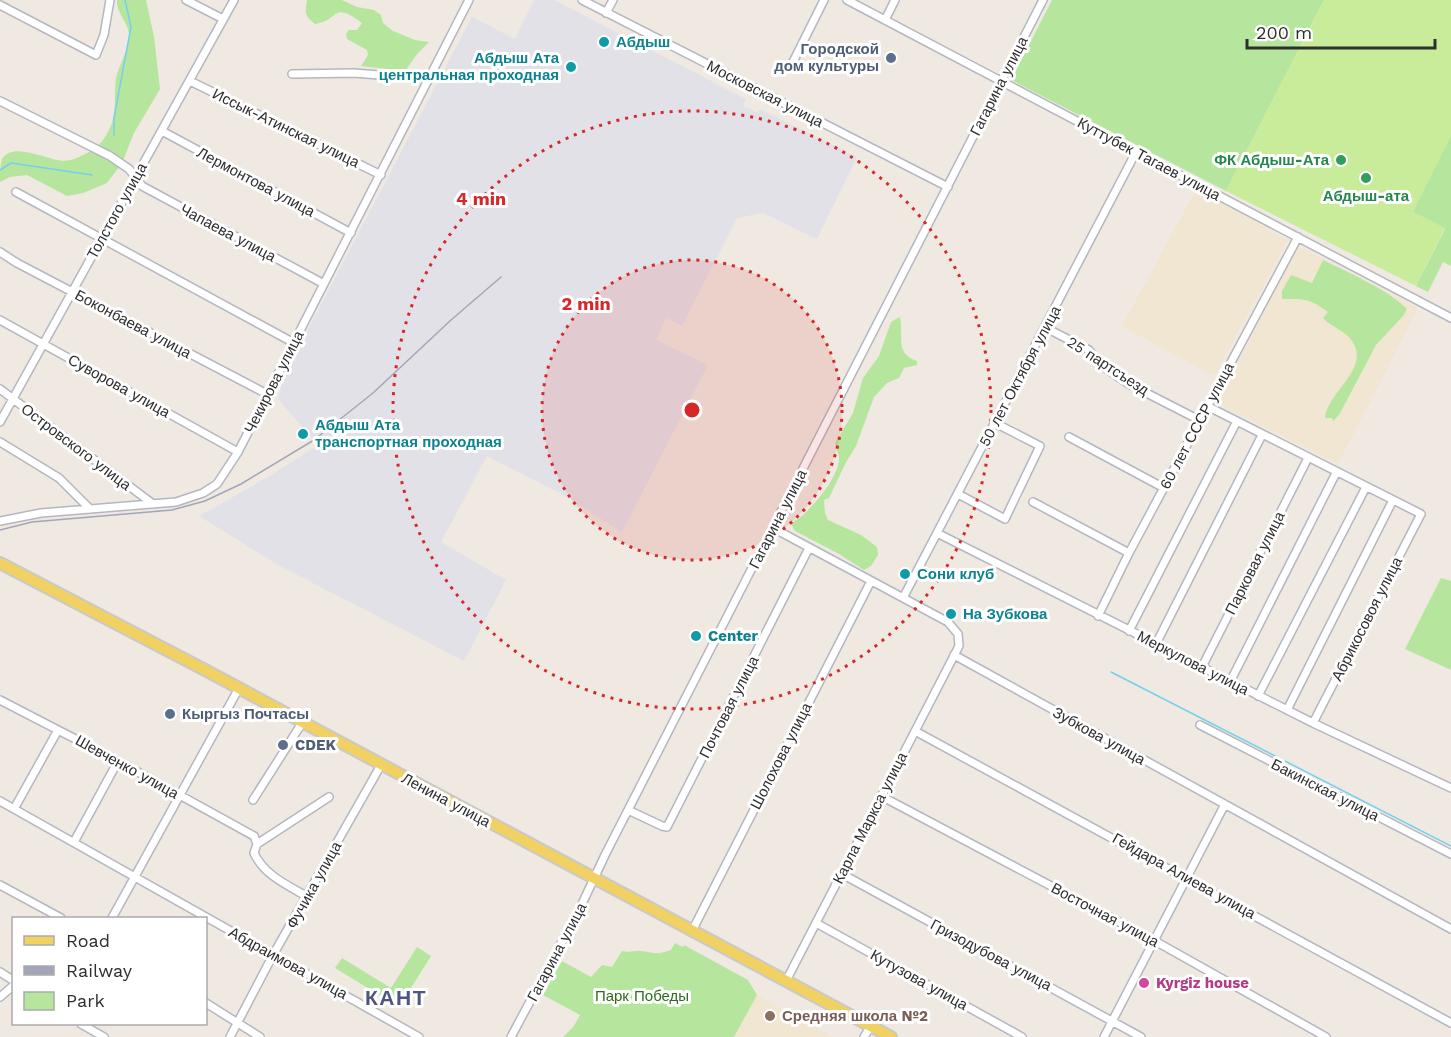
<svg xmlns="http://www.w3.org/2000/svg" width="1451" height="1037" viewBox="0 0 1451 1037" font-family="'Work Sans',sans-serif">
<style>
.industrial{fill:#e3e1e8}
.education{fill:#f0e6d1}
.green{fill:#b6e59e}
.pitch{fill:#c9ec9a}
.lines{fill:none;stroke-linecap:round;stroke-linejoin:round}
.stream{stroke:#75cff0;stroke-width:1.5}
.street-casing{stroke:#b4b7c1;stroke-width:10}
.primary-casing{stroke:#c9c9c9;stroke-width:14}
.street{stroke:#fff;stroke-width:7}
.primary{stroke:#f2d163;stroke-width:10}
.rail{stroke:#a3a6b8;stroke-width:1.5}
.ring{fill:none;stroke:#d62828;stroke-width:3;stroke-dasharray:3 6}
.culture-dot{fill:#0f9aa8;stroke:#fff;stroke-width:2}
.service-dot{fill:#5c6f8a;stroke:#fff;stroke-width:2}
.leisure-dot{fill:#2e9e5b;stroke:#fff;stroke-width:2}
.hotel-dot{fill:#d1479c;stroke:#fff;stroke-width:2}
.education-dot{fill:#8d6e63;stroke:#fff;stroke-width:2}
.labels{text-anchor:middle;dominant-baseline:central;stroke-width:6;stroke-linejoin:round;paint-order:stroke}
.culture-label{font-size:15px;font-weight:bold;fill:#0d838f;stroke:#fff;text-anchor:start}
.service-label{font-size:15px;font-weight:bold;fill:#4e5e75;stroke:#fff;text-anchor:start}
.street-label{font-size:15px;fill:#2e2e2e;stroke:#fff}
.leisure-label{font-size:15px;font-weight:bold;fill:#27864d;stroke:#fff;text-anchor:end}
.hotel-label{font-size:15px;font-weight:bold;fill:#b23c85;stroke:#fff;text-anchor:start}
.park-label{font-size:15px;fill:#2c6e1b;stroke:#fff}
.education-label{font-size:15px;font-weight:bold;fill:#785e54;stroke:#fff;text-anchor:start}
.district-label{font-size:21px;font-weight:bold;letter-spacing:1.5px;fill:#4d5680;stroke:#fff}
.centre{fill:#d62828;stroke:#fff;stroke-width:3}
.ring-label{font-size:18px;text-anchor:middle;font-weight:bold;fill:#d62828;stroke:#fff;stroke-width:6;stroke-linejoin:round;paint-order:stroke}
</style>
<rect width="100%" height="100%" fill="#efe9e1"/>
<path class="industrial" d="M534 0H554L746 99 743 106 752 110 757 113 760 109 857 157 817 239 763 213 737 218 682 326 666 318 656 340 708 365 622 532 561 494 487 456 441 542 506 580 464 661 280 566 199 516 273 474 318 445 278 399 284 375 472 17 515 39Z"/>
<path class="education" d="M1196 190 1288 240 1214 376 1122 326Z
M1298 246 1418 308 1338 464 1218 403Z
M757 995 833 1037H734Z"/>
<path class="green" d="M117 0H146L154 37 160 89 134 133 122 163 107 183 83 193 67 196 27 175 10 177 0 182C0 175 0 165 2 159 13 141 47 160 63 161 75 161 96 150 103 140 119 118 113 103 116 78 119 64 130 49 129 34 128 22 116 13 117 0Z
M307 0H342L357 7 374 10 381 15 383 23 393 31 415 40 429 42 417 54 405 71 361 66 368 55 367 50 347 39 346 34 349 30H357L362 23C331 0 340 21 315 24 304 16 305 12 307 0Z
M1052 0H1324L1226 191 1011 80Z
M1451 122V266L1443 262 1428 292 1416 286 1445 229 1413 212Z
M1323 260C1347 272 1389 290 1407 309L1403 316 1376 345 1339 415 1333 421 1332 418H1325C1328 391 1371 369 1352 341 1346 331 1331 327 1323 318L1328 312C1309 298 1305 299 1282 299V291L1291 275 1312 283Z
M900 317C904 335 894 354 917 361V365L904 368 899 378 887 383 874 397 856 446 845 464 829 498 824 500 825 513 828 520 861 535 877 547 878 555 871 566 864 570 839 554 795 531 791 524C795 520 799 519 802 516 815 504 840 476 839 457 838 452 836 447 835 443L853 413 863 378 879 356 891 322Z
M1441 578 1451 581V670L1405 649Z
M675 943 683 947 684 945 748 980 757 995 734 1037H563L574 1026 580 1015 543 995 562 961 591 977 602 965 612 967 622 951C629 953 635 950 642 951 658 953 655 955 671 950Z
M417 947 431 956 399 1007 335 968 342 958 391 988Z"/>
<path class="pitch" d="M1324 0H1451V136L1413 212 1445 228 1416 286 1226 191Z"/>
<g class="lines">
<path class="stream" d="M114 135V118L131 27 125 0
M0 170 11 163 92 175
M1111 672 1451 846"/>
<g class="street-casing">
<path id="street" d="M186 0 223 19
M582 0 948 187
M847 0 1451 318
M0 5 96 55 104 35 110 0
M606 13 613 0
M885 20 895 0
M792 64 824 0
M292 74 354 73 429 79
M190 81 381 175
M0 101 110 156 129 169 142 186 324 284
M162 131 351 233
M16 192 294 343
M0 252 17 263 267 394
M0 320 238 452
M1046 328 1089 350 1101 365 1127 383 1201 421
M0 389 153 504
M1209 407 1421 514 1313 723
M0 422 234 0
M1069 437 1164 488
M0 442 59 478 90 509
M958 494 1005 519 1040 446 995 423
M1033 502 1129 553
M0 521 41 513 176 502 203 493 217 484 238 452 469 0
M773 528 948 622 958 634 959 646 786 981
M937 533 1313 723 1451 788
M903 598 1136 152
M1098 616 1129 553 1298 237
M1129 631 1237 421
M1156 644 1262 435
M954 655 1451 929
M1202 667 1308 458
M1230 682 1336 473
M1258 696 1366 487
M0 700 118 761 254 836 257 844 254 853C264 875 287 885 308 897
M1287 710 1393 500
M1200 725 1451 854
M915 731 1451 1023
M881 796 1155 941 1326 1037
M253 800 302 723
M0 801 419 1037
M14 809 58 730
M628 810 662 826 667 827 809 548
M74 842 118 761
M257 844 329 797
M842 874 1141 1037
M0 885 61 918
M112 918 239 688
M816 923 1022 1037
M692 931 871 581
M0 972 14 981
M0 997 14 985
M206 1003 260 1037
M81 1024 104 1037
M230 1037 273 955 381 765
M511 1037 581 906 606 853 1043 0
M864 1037 871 1026
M1104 1037 1224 806"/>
</g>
<g class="primary-casing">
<path id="primary" d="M0 563 207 671 891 1037"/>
</g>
<use href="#street" class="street"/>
<use href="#primary" class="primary"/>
<path class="rail" d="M0 530 32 522 172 510 205 501 241 484 314 440 373 393 451 320 501 277"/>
</g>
<circle cx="692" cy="410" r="150" fill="#d62828" fill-opacity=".12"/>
<g class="ring">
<circle cx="692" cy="410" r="150"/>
<circle cx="692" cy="410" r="299"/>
</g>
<g class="culture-dot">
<circle cx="604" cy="42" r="6"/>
<circle cx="571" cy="67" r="6"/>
<circle cx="303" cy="434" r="6"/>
<circle cx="905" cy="574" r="6"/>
<circle cx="951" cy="614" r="6"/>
<circle cx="696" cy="636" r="6"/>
</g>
<g class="service-dot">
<circle cx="891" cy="58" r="6"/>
<circle cx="170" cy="714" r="6"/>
<circle cx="283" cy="745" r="6"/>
</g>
<g class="leisure-dot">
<circle cx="1341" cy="160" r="6"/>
<circle cx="1366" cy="178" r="6"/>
</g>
<circle class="hotel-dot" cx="1144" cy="983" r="6"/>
<circle class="education-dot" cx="770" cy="1016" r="6"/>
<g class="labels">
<g class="culture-label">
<text x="616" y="42">Абдыш</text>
<text x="559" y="58" text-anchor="end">Абдыш Ата<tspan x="559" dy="17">центральная проходная</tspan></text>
<text x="315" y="425">Абдыш Ата<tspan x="315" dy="17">транспортная проходная</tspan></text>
<text x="917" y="574">Сони клуб</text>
<text x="963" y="614">На Зубкова</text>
<text x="708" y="636">Center</text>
</g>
<g class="service-label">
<text x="879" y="49" text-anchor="end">Городской<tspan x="879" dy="17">дом культуры</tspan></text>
<text x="182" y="714">Кыргыз Почтасы</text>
<text x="295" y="745">CDEK</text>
</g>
<g class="street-label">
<text transform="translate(999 86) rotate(-63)">Гагарина улица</text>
<text transform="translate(765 94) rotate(27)">Московская улица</text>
<text transform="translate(286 128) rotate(26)">Иссык-Атинская улица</text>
<text transform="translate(1149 159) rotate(28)">Куттубек Тагаев улица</text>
<text transform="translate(256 182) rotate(28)">Лермонтова улица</text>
<text transform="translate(117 211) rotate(-61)">Толстого улица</text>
<text transform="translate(228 233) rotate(28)">Чапаева улица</text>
<text transform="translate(133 324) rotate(28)">Боконбаева улица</text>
<text transform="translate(1108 366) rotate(33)">25 партсъезд</text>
<text transform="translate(1020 376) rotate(-62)">50 лет Октября улица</text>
<text transform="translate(274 382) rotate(-63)">Чекирова улица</text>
<text transform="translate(119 386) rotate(29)">Суворова улица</text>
<text transform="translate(1197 426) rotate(-62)">60 лет СССР улица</text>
<text transform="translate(76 447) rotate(37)">Островского улица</text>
<text transform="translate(778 519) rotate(-63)">Гагарина улица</text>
<text transform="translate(1255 563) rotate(-63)">Парковая улица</text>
<text transform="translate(1367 619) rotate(-63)">Абрикосовоя улица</text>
<text transform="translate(1193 663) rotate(27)">Меркулова улица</text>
<text transform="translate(729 707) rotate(-63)">Почтовая улица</text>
<text transform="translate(1099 736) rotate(29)">Зубкова улица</text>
<text transform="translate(781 756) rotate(-63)">Шолохова улица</text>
<text transform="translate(127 767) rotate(29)">Шевченко улица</text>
<text transform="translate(1325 790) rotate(27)">Бакинская улица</text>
<text transform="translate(446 800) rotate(28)">Ленина улица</text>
<text transform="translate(870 818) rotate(-63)">Карла Маркса улица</text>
<text transform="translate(1184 876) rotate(29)">Гейдара Алиева улица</text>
<text transform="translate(314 885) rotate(-61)">Фучика улица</text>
<text transform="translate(1105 915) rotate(28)">Восточная улица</text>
<text transform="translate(557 952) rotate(-62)">Гагарина улица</text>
<text transform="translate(991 955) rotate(28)">Гризодубова улица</text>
<text transform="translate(288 963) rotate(29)">Абдраимова улица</text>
<text transform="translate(919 980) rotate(29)">Кутузова улица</text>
</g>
<g class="leisure-label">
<text x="1329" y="160">ФК Абдыш-Ата</text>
<text x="1366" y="196" text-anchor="middle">Абдыш-ата</text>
</g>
<g class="hotel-label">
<text x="1156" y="983">Kyrgiz house</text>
</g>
<g class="park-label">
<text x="642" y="996">Парк Победы</text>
</g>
<g class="education-label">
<text x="782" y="1016">Средняя школа №2</text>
</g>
<g class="district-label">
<text x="396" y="997">КАНТ</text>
</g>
</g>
<circle cx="692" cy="410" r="9" class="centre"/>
<g class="ring-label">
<text x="481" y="205">4 min</text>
<text x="586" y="310">2 min</text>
</g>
<rect x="12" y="917" width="195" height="108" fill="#ffffff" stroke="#ababab" stroke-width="1.5"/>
<rect x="24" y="936" width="30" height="9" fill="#f2d163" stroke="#ababab" stroke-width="1.5"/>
<text x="66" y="947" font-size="18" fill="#2e2e2e">Road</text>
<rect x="24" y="966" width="30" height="9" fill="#a3a6b8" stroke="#ababab" stroke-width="1.5"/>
<text x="66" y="977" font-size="18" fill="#2e2e2e">Railway</text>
<rect x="24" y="992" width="30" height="18" fill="#b6e59e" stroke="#ababab" stroke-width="1.5"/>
<text x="66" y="1007" font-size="18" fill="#2e2e2e">Park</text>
<path d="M1247 39v9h188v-9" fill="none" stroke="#2e2e2e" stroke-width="3"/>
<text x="1256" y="39" font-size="18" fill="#2e2e2e" stroke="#ffffff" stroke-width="4.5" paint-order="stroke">200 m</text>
</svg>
